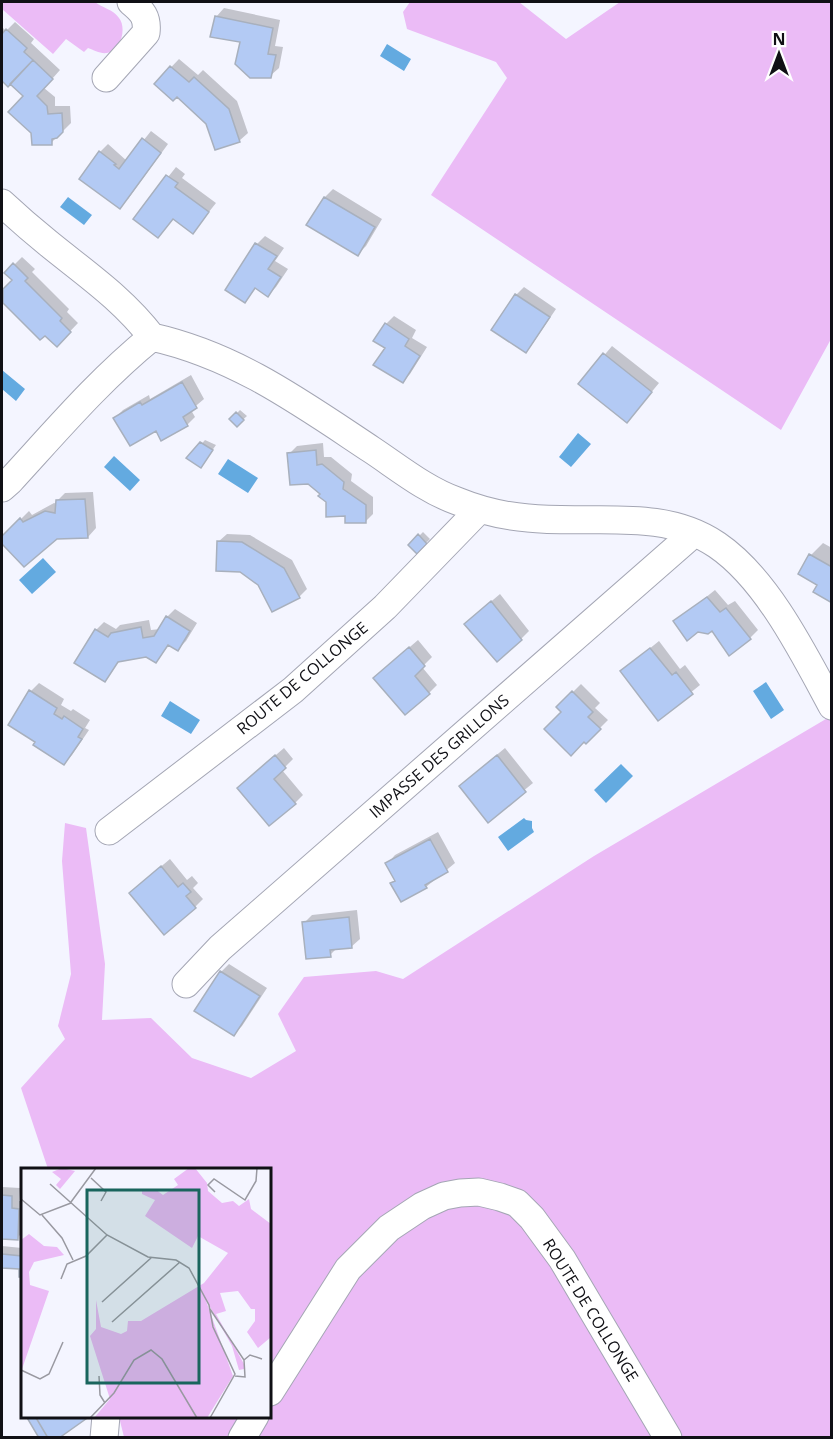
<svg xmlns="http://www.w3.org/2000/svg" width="833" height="1439" viewBox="0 0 833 1439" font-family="'Open Sans',sans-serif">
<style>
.green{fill:#ebbbf6}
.water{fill:#63aae0}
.shadow{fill:#0003}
.building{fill:#b3caf4;stroke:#a8b0bd;stroke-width:1.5}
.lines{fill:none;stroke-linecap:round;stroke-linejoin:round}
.minor-casing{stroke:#a4a6b4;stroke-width:29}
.minor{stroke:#fff;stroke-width:27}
.labels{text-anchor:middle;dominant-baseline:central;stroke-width:4.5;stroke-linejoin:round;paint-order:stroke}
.street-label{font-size:16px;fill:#101015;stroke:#fff}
.inset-road{fill:none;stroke:#9999a1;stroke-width:1.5}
.view{fill:#19655d;fill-opacity:0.15;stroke:#19655d;stroke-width:3}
.inset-edge{fill:none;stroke:#101015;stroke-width:3}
</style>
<rect width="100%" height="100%" fill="#f4f5ff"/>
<path class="green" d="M2 2H95C102 8 113 9 119 18 127 28 121 51 107 53 100 54 94 50 88 48L84 52 66 39 53 54 2 9Z
M410 2H519L566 39 620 2H831V339L781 430 431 195 507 78 496 62 407 29 403 12Z
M831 716V1437H124L119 1417 270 1416V1169H48L21 1088 65 1039 58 1026 71 974 62 861 65 823 86 828 105 964 102 1020 151 1018 192 1058 251 1078 296 1051 278 1014 304 977 376 971 403 979 594 856Z"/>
<path class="water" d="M387 44 411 59 404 71 380 56Z
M68 197 92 215 84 225 60 207Z
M2 370 25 389 16 401 2 389Z
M578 433 591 444 571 467 559 457Z
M114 456 140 480 130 491 104 467Z
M228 459 258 478 248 493 218 474Z
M43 558 56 572 32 594 19 580Z
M766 682 784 710 771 719 753 691Z
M170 701 200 720 191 734 161 716Z
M621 764 633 776 606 803 594 790Z
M524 818 526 820 532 821V828L534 832 508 851 498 837Z"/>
<path class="shadow" d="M224 8 280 20 275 46 283 47 279 68 270 76 241 41 216 17Z
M15 22 34 39 31 43 60 70 44 88 55 97V106H70L71 123 51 143 25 96 11 82 8 85 2 79V27L6 31Z
M179 59 198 75 203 70 237 101 248 133 239 141 207 123 177 95 156 83Z
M151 131 168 144 128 199 100 152 108 144 127 161Z
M176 167 185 174 182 178 216 203 193 232 174 218 158 236 135 219Z
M333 189 382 219 366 246 358 254 325 197Z
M265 236 284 248 275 261 288 269 276 287 268 295 257 287 245 301 257 244Z
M22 257 35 269 32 272 69 309 67 312 78 323 57 345 14 280 6 273Z
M524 287 556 309 533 343 525 351 516 295Z
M394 316 416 330 412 338 427 347 410 374 402 382 387 347 386 324Z
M612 346 659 383 635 412 580 384Z
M191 375 204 399 191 410 195 417 187 425 115 418 123 410 149 395 150 399Z
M240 410 247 416 237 425 231 419Z
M205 440 216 445 201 466 189 458Z
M323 443 324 457H331L352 474 351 481 373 497V514L365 522 346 514 327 501 289 454 297 446Z
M93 492 96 528 88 537 57 538 24 565 2 542V538L29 511 32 515 54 503 57 504V501L65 493Z
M423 532 430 539 417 552 410 545Z
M227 534 250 535 292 560 307 589 299 597 218 542Z
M823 543 832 548V601L819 585 811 555Z
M715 590 728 605 735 601 758 630 750 638 675 622Z
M500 594 529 631 521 639 474 616Z
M175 609 197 623 186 641 178 649 170 644 156 661 146 655 120 660 105 680 96 630 104 622 116 629 120 625 149 620 151 630 160 629 167 617Z
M418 640 432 657 422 667 437 685 429 693 383 670Z
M659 641 680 669 685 665 700 685 658 719 622 671Z
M39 683 64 699 61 705 71 711 73 709 90 720 85 728 89 730 72 755 64 763 37 741 10 724 31 691Z
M581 684 600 703 595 708 608 720 586 742 558 707Z
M284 748 293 759 282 770 303 795 295 803 247 780Z
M505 748 533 783 488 820 469 778Z
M438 832 455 863 426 887 392 883 396 880 387 864 395 855Z
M170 859 187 880 192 876 198 883 193 888 203 899 195 907 139 885Z
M357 910 360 939 351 947 337 948 330 955 304 923 312 915Z
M229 964 267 988 242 1026 234 1034 221 972Z
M2 1187 20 1188 19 1201H22V1233L17 1238 2 1237Z
M2 1246 22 1248V1276H20L21 1268 2 1267Z"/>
<path class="building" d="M215 16 273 28 268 54 276 55 271 78H250L235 64 240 42 210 37Z
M6 29 27 48 24 52 33 60 8 87 2 81V34Z
M33 60 53 79 37 96 47 106 48 114 62 113 63 132 57 138 52 139V145H32L31 133 8 112 23 96 10 84Z
M170 66 189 82 194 77 229 109 240 142 215 150 206 124 177 97 173 101 154 84Z
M142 138 161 153 120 209 79 179 99 151 116 164 114 165 119 169Z
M166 175 178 183 175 187 209 212 193 234 173 219 158 238 133 219Z
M324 197 375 227 358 256 306 225Z
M255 243 277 256 268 269 281 277 268 297 255 288 245 303 225 290Z
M13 263 28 278 25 281 62 318 60 321 71 332 57 347 45 336 40 340 3 303V289L12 280 4 273Z
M515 294 550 317 526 353 491 330Z
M385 323 409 339 405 346 420 356 403 383 373 365 385 348 373 341Z
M603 353 652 392 627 423 578 384Z
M182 382 197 408 183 417 188 426 161 441 156 431 130 446 113 418 140 402 142 405Z
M236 412 244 420 237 427 229 419Z
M200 442 213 450 201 468 186 458Z
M316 450 317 465 322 464 344 482 343 489 366 505V523H345V516L326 517V502L318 496 320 494 308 484 290 485 287 453Z
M85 499 88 538 57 539 24 567 2 544V536L20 518 23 522 45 511 55 513 56 500Z
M418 534 427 544 417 554 408 545Z
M217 541 242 542 284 568 300 598 272 612 258 585 240 572 216 571Z
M809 554 832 567V603L813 592 817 585 798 574Z
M707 597 720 612 726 608 751 639 729 656 712 631 708 634 698 632 687 641 673 621Z
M491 601 522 640 497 662 464 624Z
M166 616 190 631 178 651 168 645 156 663 146 657 118 662 105 682 74 663 95 629 108 637 111 633 141 627 143 638 154 636Z
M409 647 425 666 415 676 430 694 405 715 373 678Z
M650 648 672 675 676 672 693 694 658 721 620 671Z
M29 690 57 708 54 714 62 719 64 716 83 729 78 737 82 739 64 765 33 745 35 742 8 725Z
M572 691 593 712 588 717 601 729 586 744 584 742 571 756 544 729 561 712 556 707Z
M275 755 286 768 274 779 296 804 269 826 237 788Z
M497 755 526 792 488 823 459 786Z
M430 839 448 872 425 885 427 888 401 902 390 883 395 881 385 863Z
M161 866 178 887 183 883 191 892 186 896 196 908 164 935 129 893Z
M349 917 352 948 330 950 331 957 306 959 302 922Z
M220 971 260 996 234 1036 194 1011Z
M2 1195 12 1196V1208L19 1209 18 1240 2 1239Z
M2 1254 22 1256V1277H19V1269L2 1268Z
M26 1416H35L48 1438H39Z
M35 1416H90L59 1438H48Z"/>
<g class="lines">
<g class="minor-casing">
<path id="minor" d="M106 78 146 33C148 17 142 11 131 2
M2 203C17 217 32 230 48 243 86 274 122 298 152 337
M152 337C237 356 301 403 372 450 399 468 426 490 457 501 479 510 504 516 528 518 591 525 662 507 717 545 767 579 804 654 832 706
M2 488 10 481C56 431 99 380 152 337
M109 831 293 690 385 607 480 509
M186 984 220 948 694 533
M270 1392 348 1269 389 1228 422 1206 444 1196 460 1193 479 1192 500 1197 517 1203 532 1218 562 1259 668 1438
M104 1438 106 1416
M242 1438 255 1416"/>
</g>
<use href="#minor" class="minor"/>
</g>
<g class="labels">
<g class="street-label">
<text transform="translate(302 678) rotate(-40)">ROUTE DE COLLONGE</text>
<text transform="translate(439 756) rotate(-41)">IMPASSE DES GRILLONS</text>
<text transform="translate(591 1310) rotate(58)">ROUTE DE COLLONGE</text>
</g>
</g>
<g transform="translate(21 1168)">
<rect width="250" height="250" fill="#f4f5ff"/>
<path d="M41 0 54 3 39 21 35 17 40 11 31 4ZM168 0H174L186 15 187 23 201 35 212 33 218 38 228 31 230 41 250 56V169L237 180 226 164 234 153V141H230L217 123 199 125 205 143 195 146 223 196V201L218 202 211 178 184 130 212 208 186 250H73L89 231 69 168 75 161V132L80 159 100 166 106 163 107 153H120L183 115 207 85 177 68 171 80 124 48 134 32 121 26V22L134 21 142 27 157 17 153 11ZM8 66 23 78 36 79 43 87 13 94 8 104 9 117 28 123 1 201 0 72Z" fill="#ebbbf6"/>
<path class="inset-road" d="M70 10 85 24 80 33M29 16 86 67 127 89 155 92 168 100 188 137 192 159 214 206 189 250M194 24 187 17 193 11 224 32 235 13 236 0M0 31 19 47 50 35M50 34 75 0M21 47 41 70 52 92M40 111 46 96 65 88 86 67M81 134 130 90M189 141 223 192 224 209 214 208M91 154 159 94M223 192 229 187 241 191M0 202 19 211 28 206 42 174M78 208 79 227 84 235M69 250 93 225 113 192 130 182 141 191 176 250"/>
<path class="view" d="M66 22H178V215H66Z"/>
<rect width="250" height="250" class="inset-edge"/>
</g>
<rect width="833" height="1439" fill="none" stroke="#101015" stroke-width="6"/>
<g transform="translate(779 54)" stroke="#ffffff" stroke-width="4.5" paint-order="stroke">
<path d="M0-4.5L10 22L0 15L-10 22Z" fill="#101015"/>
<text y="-9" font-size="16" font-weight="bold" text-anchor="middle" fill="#101015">N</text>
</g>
</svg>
